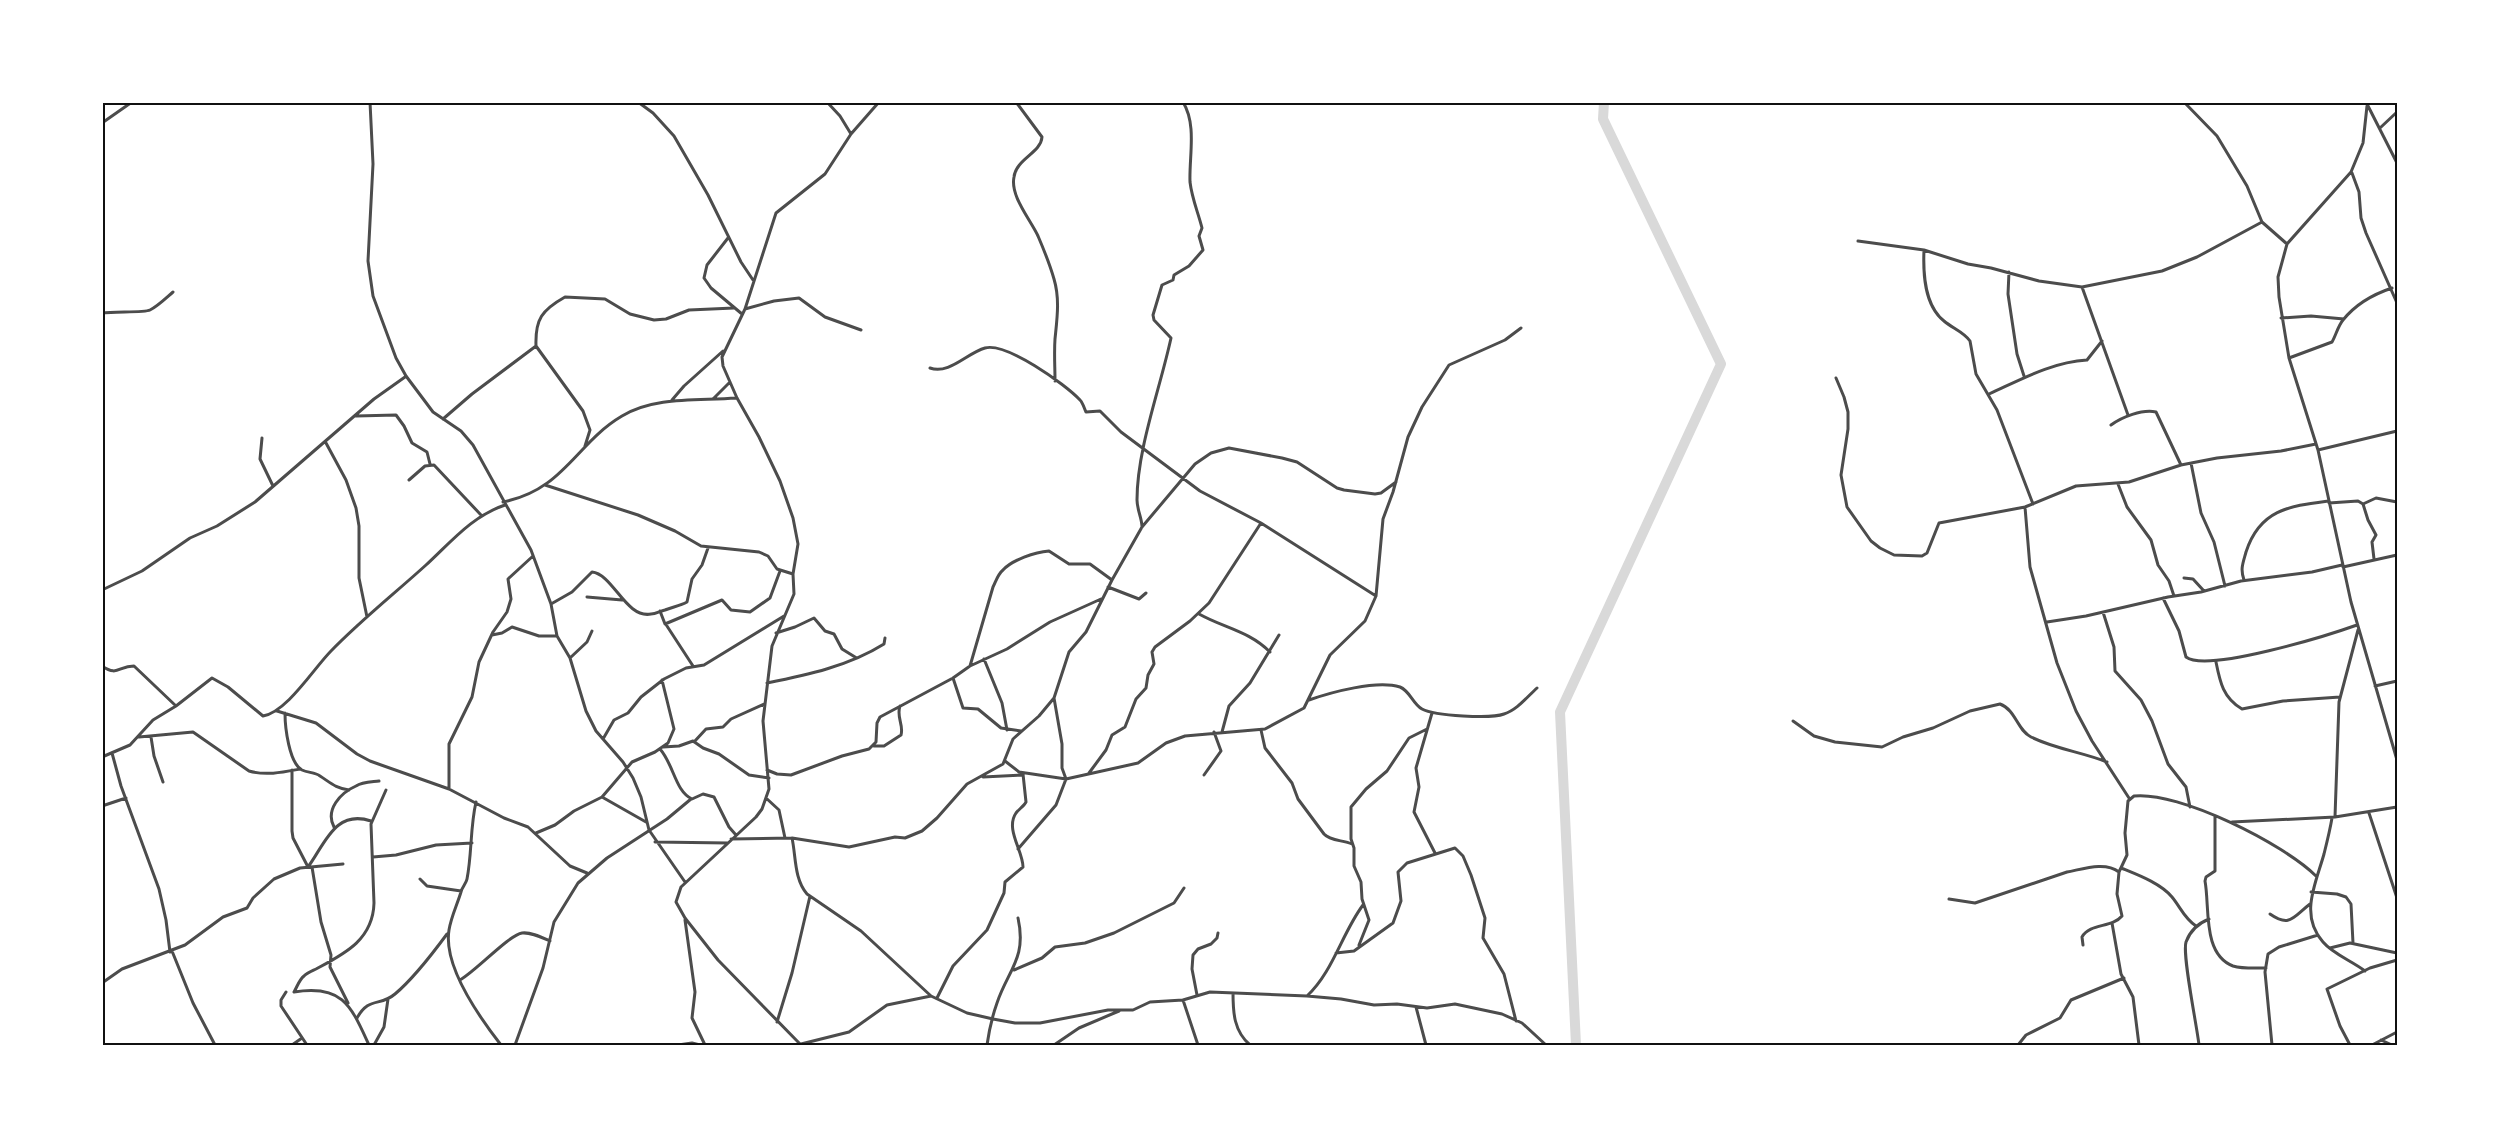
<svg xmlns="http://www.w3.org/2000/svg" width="2499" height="1147" viewBox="0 0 2499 1147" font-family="'Times New Roman',serif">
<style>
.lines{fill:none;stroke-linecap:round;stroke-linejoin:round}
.river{stroke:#d9d9d9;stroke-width:10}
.minor{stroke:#4c4c4c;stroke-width:3}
.neatline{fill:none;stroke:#111;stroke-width:2}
</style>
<rect width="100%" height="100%" fill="#fff"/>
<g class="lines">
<path class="river" d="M1576 1045 1560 712 1721 364 1603 119 1604 102"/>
<path class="minor" d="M370 102 373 164 368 261 373 296 396 358 406 376 433 412 461 431 473 445 531 550 551 604 557 636 570 658 586 711 596 731 623 762 633 778 641 797 649 830 685 882
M638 102 653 113 674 136 708 195 741 262 753 280
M827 102 840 116 851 134
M1016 102 1042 137C1041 153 1016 159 1014 177 1010 196 1030 219 1038 236 1044 250 1050 265 1054 279 1060 299 1057 319 1055 339 1054 353 1055 367 1055 381
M2184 102 2217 136 2247 186 2262 222 2287 244
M2366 102 2397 163
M2367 106 2363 143 2351 172 2287 244 2278 277 2279 297 2289 358 2318 450 2351 602 2397 760
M102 123 132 102
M2380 128 2397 112
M2352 173 2359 192 2361 218 2366 233 2397 303
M728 238 707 265 704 278 711 288 742 314
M1858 241 1924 250 1968 264 1991 268 2039 281 2082 287 2162 271 2197 257 2262 222
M1924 250C1923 273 1924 305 1944 321 1952 328 1964 332 1970 341L1976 374 1997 410 2033 504
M2009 272 2008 294 2017 354 2024 376
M2082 287 2128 415
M745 309 774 301 799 298 825 317 861 330
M102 313C113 311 144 313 150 310 158 306 166 298 173 292
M2281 318 2311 316 2344 319
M536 346 583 411 590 430 585 446
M2289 358 2332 342C2336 335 2338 326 2343 320 2355 305 2374 294 2392 288
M930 368C949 375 967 353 985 348 1006 342 1065 384 1080 400 1083 403 1084 408 1086 412L1100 411 1121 432 1200 491 1261 523 1376 596
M1836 378 1844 397 1848 412V429L1841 475 1847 507 1871 541 1880 548 1894 555 1922 556 1927 553 1939 523 2025 507 2076 486 2129 482 2181 465 2217 458 2281 451 2316 444
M1989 394C2020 380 2052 362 2087 360L2102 341
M713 399 730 382
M672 400 684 386 723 351
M356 416 396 415 404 426 412 443 427 452 430 464
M443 419 472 394 536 346C535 319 542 310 565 297L605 299 630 314 654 320 666 319 689 310 734 308
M2111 425C2122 417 2142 409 2156 412L2181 465
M262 438 260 459 273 486
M326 443 346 480 356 508 359 526V578L367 617
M2318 450 2397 431
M2191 463 2201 513 2214 542 2225 586
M409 480 425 466 434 465 481 515
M2118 484 2127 507 2151 540 2158 565 2169 581 2174 596
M545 485 638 515 675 531 701 546 759 552 768 556 777 569 793 574
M503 502C564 490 576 443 622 416 655 396 699 401 736 398
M2329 503 2358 501 2363 504 2368 520 2376 535 2372 542 2374 559
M2363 504 2376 498 2397 502
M2025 507 2030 567 2057 663 2076 711 2092 741 2129 798
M1142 527C1142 518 1137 510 1137 500 1137 449 1160 389 1171 338L1154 320 1153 315 1162 285 1173 280 1174 275 1189 266 1203 250 1199 236 1202 228C1198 212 1192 199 1190 182 1189 156 1197 125 1183 102
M2343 567 2397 555
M2184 578 2193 579 2204 591
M2244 580C2240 569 2243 563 2246 552 2260 509 2290 506 2329 501
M1108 587 1139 599 1146 593
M102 590 142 571 190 538 217 526 255 502 374 399 405 377
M587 597 622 600
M2163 598 2179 631 2186 657C2207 673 2329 635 2357 625
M551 604 572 592 592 572C613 574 626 619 651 614 656 614 660 611 665 610 672 607 680 606 687 602L692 579 702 565 708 548
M660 611 665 624 722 600 731 610 750 612 770 598 780 571
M2103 612 2114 647 2115 671 2141 700 2152 721 2168 764 2186 787 2190 807
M1199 614C1224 628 1249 631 1270 652
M2047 622 2086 616 2168 597 2201 592 2241 581 2312 572 2342 565
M665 623 693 666
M776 633 795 627 814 618 825 631 834 634 842 649 855 657
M492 635 502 633 512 627 539 636H556
M570 658 587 642 592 631
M984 659 1002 703 1007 730
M2216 662C2220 682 2223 698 2242 709L2283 701 2340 697
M102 666C118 677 118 666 134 666L176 706
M970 666 993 587C996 581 998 574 1003 570 1012 560 1035 552 1049 551L1069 564H1090L1112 580
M953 678 963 708 978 709 1001 728 1021 731
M767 683C807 675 849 666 884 644L885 638
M2375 686 2397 681
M1309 700C1332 692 1376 680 1400 687 1410 691 1413 704 1422 709 1435 716 1491 719 1504 714 1517 710 1527 697 1537 688
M277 711 316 723 357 754 370 761 449 789 504 818 528 827 570 866 587 873
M285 713C285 727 289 763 302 770 308 773 315 772 320 776 331 783 335 788 349 790
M1432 713 1416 768 1419 787 1414 812 1435 853
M1793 721 1814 736 1835 742 1882 747 1903 737 1933 728 1970 711 2000 704C2016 710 2017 730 2031 737 2055 749 2082 752 2107 762
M1261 730 1265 748 1292 783 1298 799 1324 834C1330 841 1343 840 1352 844
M1222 732 1229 706 1250 683 1279 635
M139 737 193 732 249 771C266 776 284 772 300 769
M151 737 154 756 163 782
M603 739 614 720 628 713 641 697 664 679 686 668 704 665 784 616
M694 742 706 729 723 727 731 719 764 704
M874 746H884L901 735C904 725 896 717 900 706
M663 747 679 746 693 741 703 748 719 754 749 775 769 778
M660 749C674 765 675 791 692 799L703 794 714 797 729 827 736 835
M112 753 121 786 159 889 166 920 170 952
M102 757 130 745 153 720 176 706 212 678 228 687 263 716C287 712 314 668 331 651 361 620 394 594 426 565 451 542 472 516 505 505
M1005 761 1019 772 1066 779 1138 763 1166 743 1185 736 1265 729 1304 708 1330 655 1365 621 1376 596 1383 519 1393 492 1408 437 1422 407 1449 365 1505 340 1521 328
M292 770V831L293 838 308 867C325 844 335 809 371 821
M767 770 777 774 791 775 842 756 869 749 876 742 877 723 880 717 953 678 970 666 1007 649 1050 622 1101 599
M1089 773 1106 750 1112 735 1125 727 1136 699 1146 688 1148 675 1154 664 1152 652 1155 647 1190 621 1209 603 1261 523
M1204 775 1221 751 1214 732
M983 777 1023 775
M449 789V744L472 697 479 662 493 632 507 612 511 599 508 579 533 556
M602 797 646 822
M766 798 779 810 785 838
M476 802C470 828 472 854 467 879 466 884 462 887 461 892 457 905 451 917 449 930 443 966 480 1018 501 1045
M102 806 126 798
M2369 813 2397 898
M2215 816V871L2206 877 2205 881C2210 907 2202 954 2233 966 2243 969 2255 968 2266 968
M2335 817 2339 702 2358 630
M2332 818C2330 830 2327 842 2324 854 2316 883 2299 915 2323 942 2333 954 2352 961 2365 971
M2232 822 2335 817 2397 807
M334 827C325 810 340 793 356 786 362 782 372 782 379 781
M536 833 555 825 574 811 602 797 632 762 655 752 668 743 674 729 662 680
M792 838C796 856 794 879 807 894L861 931 931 996 967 1013 993 1019 1015 1023H1040L1108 1010H1133L1150 1002 1183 1000 1210 992 1307 996 1341 999 1374 1005 1397 1004 1427 1008 1455 1004 1502 1014 1522 1023 1546 1045
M731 839 792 838 849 847 895 837 905 838 922 831 937 818 967 784 1003 764 1013 739 1039 716 1054 698 1069 652 1086 632 1112 580 1142 527 1195 464 1211 453 1229 448 1282 458 1297 462 1337 488 1344 490 1375 494 1381 493 1396 482
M655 842 728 843
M1018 849 1056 805 1066 779 1062 768V744L1054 698
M373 857 396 855 436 845 472 843
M312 867 321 922 331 955 330 967 348 1003
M2121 868C2138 875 2160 883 2172 897 2181 908 2184 918 2196 926
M420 879 427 886 461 891
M2311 892 2337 894 2346 897 2351 904 2353 943
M1949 899 1975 903 2067 872C2083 869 2105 861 2119 872
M2270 914C2290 928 2293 917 2310 904
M685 920 695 992 692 1018 705 1045
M2112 923 2121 974 2133 997 2139 1045
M1359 945 1369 920 1362 899 1361 882 1354 866V848L1351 839V807L1366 789 1387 771 1409 738 1427 729
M2083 945 2082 937C2090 923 2112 928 2122 916L2117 894 2119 872 2127 855 2125 833 2128 801 2134 796C2179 791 2284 844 2316 876
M2330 948 2350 943 2397 953
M172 951 193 1003 215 1045
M1336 953 1354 951 1393 923 1401 901 1398 872 1407 863 1455 848 1463 856 1471 875 1485 918 1483 938 1504 974 1516 1021
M2397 963V966
M1014 970 1042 958 1055 947 1085 943 1114 933 1174 903 1184 888
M460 980C476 971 509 935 522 933 531 932 541 937 550 941
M102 983 122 969 185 945 223 917 247 908 253 898 274 879 300 868 343 864
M286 992 281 1000V1006L307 1045
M294 992C297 987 299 980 304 976 307 973 312 971 316 969 344 954 373 940 374 903L371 824 386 790
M294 992C343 984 351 1006 369 1045
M1233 993C1233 1013 1234 1031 1250 1045
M1197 995 1192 969 1193 955 1198 949 1211 944 1217 938 1218 933
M1307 996C1333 972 1342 933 1363 905
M937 998 953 966 987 930 1004 893 1005 882 1023 867C1023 851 1005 829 1016 813 1019 809 1024 806 1026 802L1023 774
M1183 1000 1198 1045
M1416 1007 1426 1045
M357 1018C369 996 380 1007 395 994 413 979 433 953 447 934
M777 1022 792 973 810 896
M2381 1040 2392 1045
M801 1044 849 1032 887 1005 931 996
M292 1045 302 1038
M374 1045 384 1027 388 999
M515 1045 543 968 554 922 578 883 607 858 667 819 691 799
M678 1045 692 1043 700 1045
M801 1045 718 960 685 918 676 902 681 887 756 817 762 809 769 789 763 721 772 646 794 594 793 574 798 544 793 518 780 481 759 437 737 398 723 366 722 357 745 309 776 213 825 174 851 134 879 102
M987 1045C989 1031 992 1017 997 1003 1008 970 1027 958 1018 918
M1054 1045 1079 1028 1119 1011
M2018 1045 2026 1035 2060 1018 2071 1000 2124 978
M2199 1045C2197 1026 2182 955 2186 942 2190 931 2199 923 2209 919
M2272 1045 2265 972 2268 954 2279 947 2318 935
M2350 1045 2340 1026 2327 989 2370 968 2397 960
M2372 1045 2397 1032"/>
</g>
<rect width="2499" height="1147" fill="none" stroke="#ffffff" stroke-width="207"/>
<rect x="104" y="104" width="2292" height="940" class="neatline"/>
</svg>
